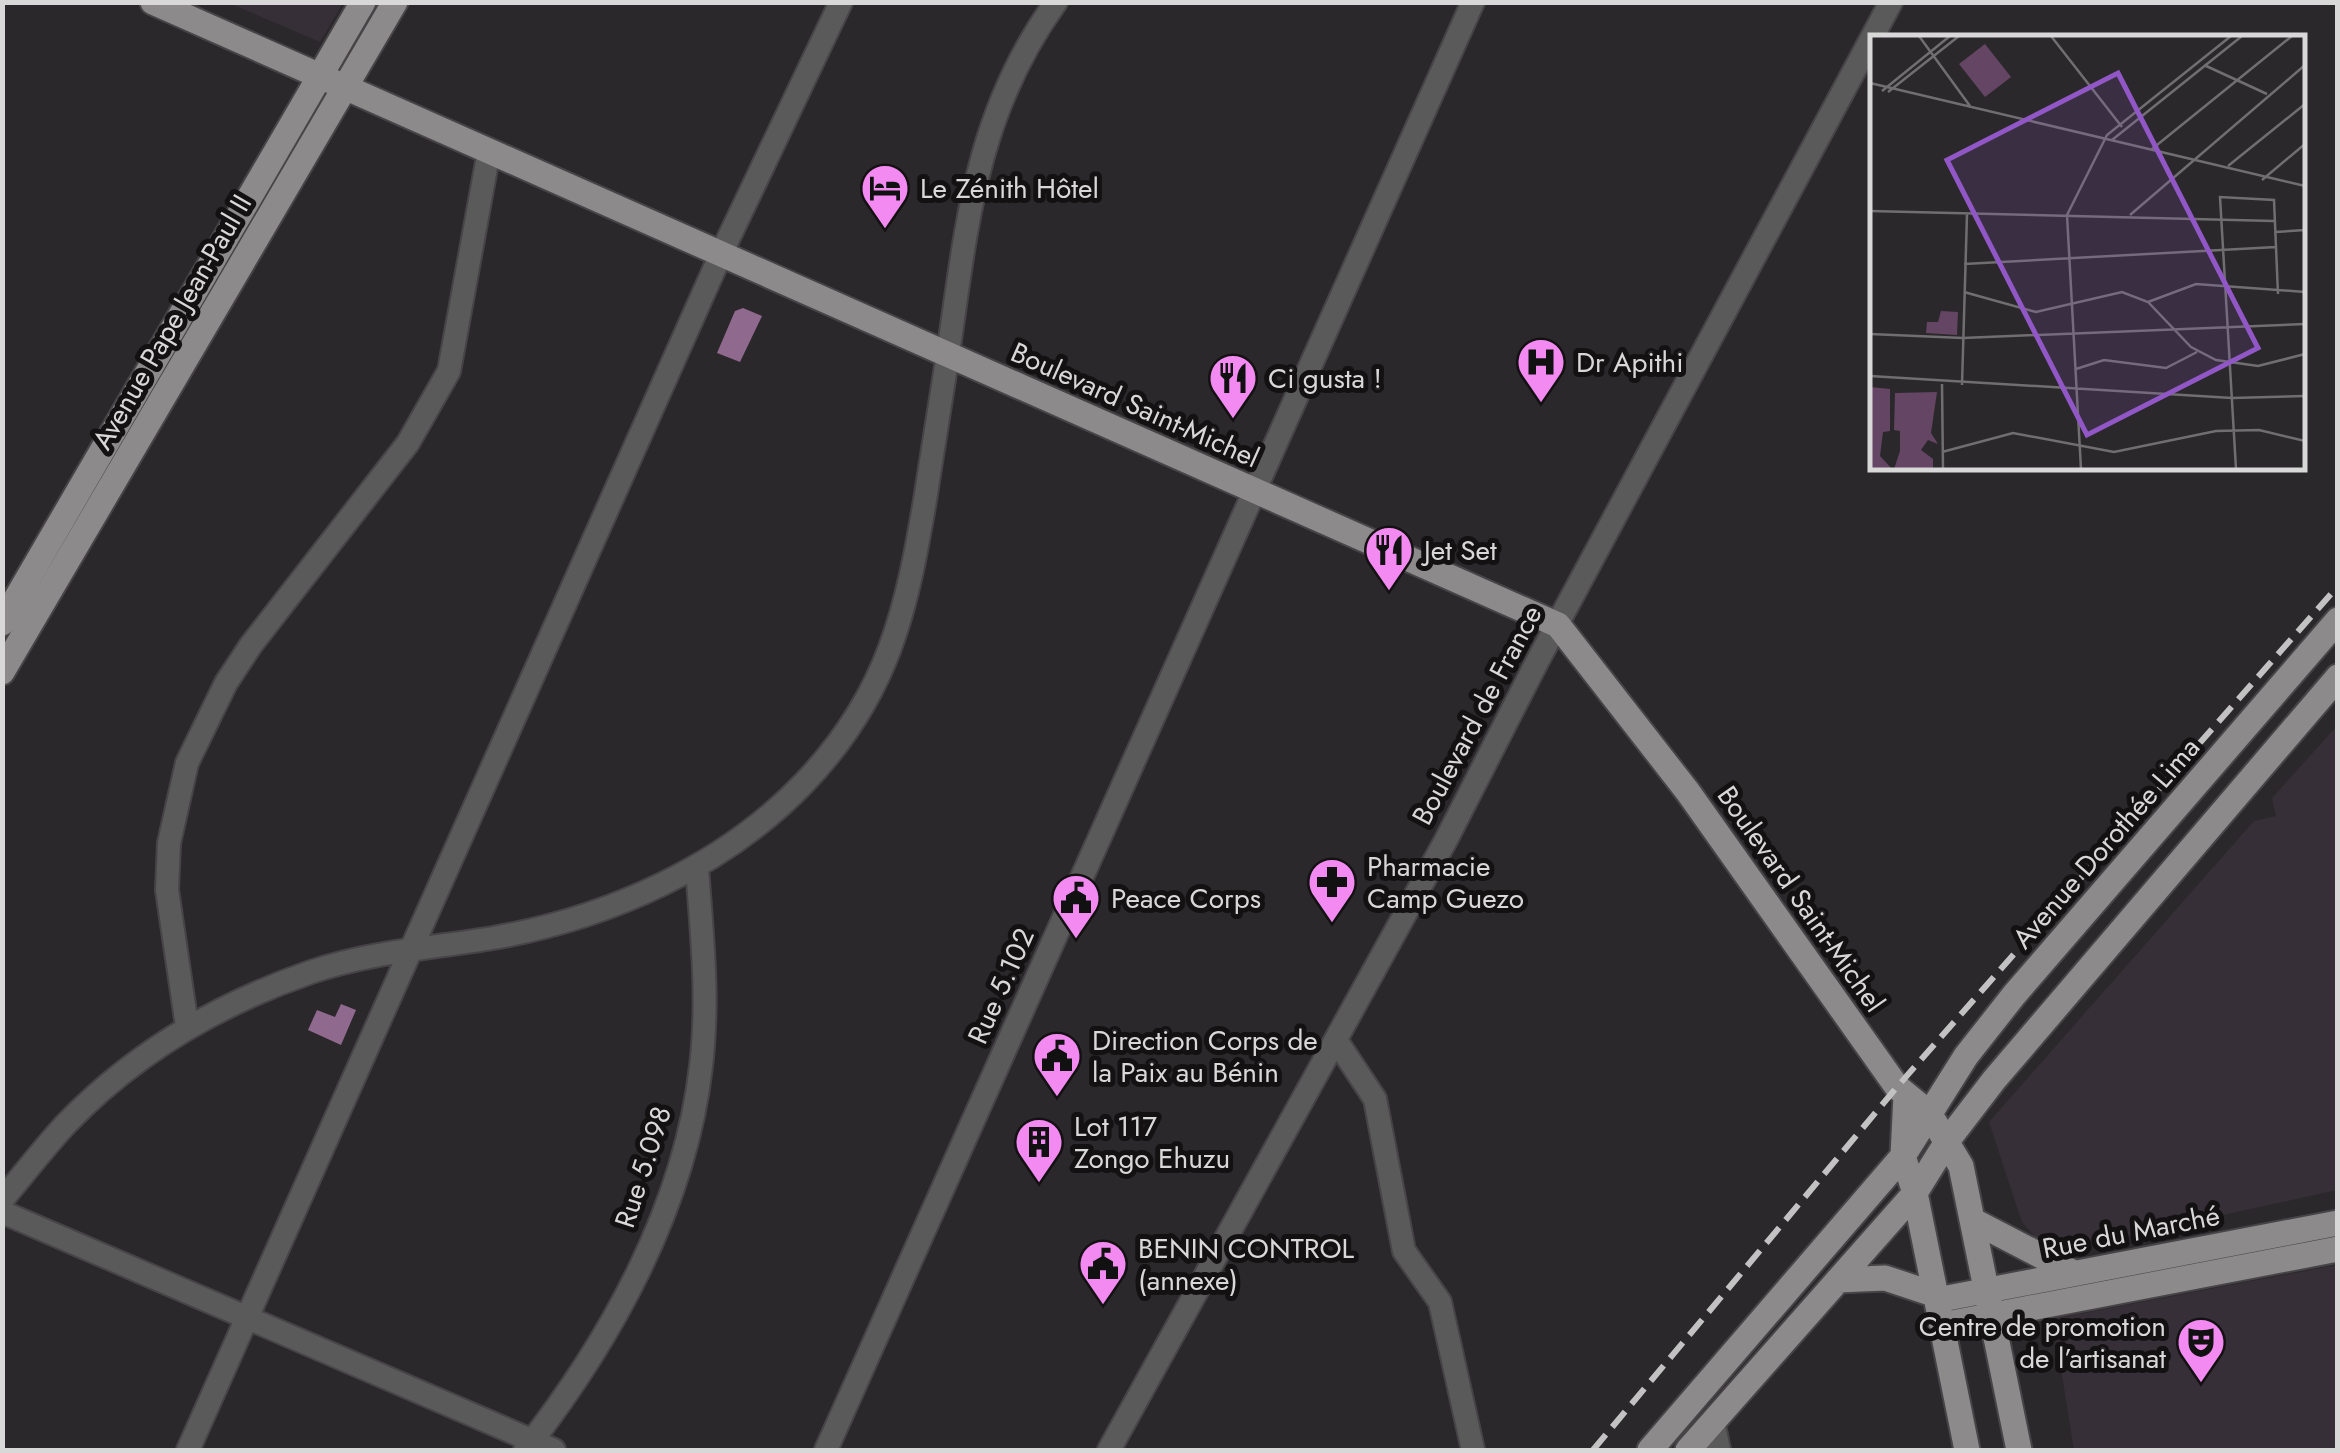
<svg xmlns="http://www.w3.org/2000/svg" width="2340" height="1453" viewBox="0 0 2340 1453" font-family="Jost,sans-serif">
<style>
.built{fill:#372f37}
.water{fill:#90698f}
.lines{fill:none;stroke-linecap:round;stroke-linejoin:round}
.minor-casing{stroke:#474447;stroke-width:26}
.major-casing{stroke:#474447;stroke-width:29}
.minor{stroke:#5b5a5b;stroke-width:22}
.major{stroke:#8d8a8c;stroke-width:25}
.rail{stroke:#c3c2c3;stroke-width:6;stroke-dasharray:20 10;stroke-linecap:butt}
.labels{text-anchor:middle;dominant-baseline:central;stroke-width:10;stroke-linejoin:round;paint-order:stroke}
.poi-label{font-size:28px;fill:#d9d8d9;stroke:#131112;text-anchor:start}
.street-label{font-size:28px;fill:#d9d8d9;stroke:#131112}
.inset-road{fill:none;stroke:#716e71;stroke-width:2.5}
.view{fill:#9257c6;fill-opacity:0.15;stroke:#9257c6;stroke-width:5}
.inset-edge{fill:none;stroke:#d9d8d9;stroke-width:5}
</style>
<rect width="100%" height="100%" fill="#2b282b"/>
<path class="built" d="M229 3H343L320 42Z
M2337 726V1190L2049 1253 2022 1222 1989 1122 2254 821 2276 816 2272 798Z
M2337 1265V1450H2074L2053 1319Z"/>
<path class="water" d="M743 308 762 316 740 362 717 353 735 311Z
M341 1004 356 1010 341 1045 308 1030 317 1010 335 1017Z"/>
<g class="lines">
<g class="minor-casing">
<path id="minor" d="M187 1026 167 890 169 843 187 763 226 683 251 645 408 443 449 371 489 151
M1336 1040 1375 1099 1404 1251 1440 1302 1473 1450
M2 1200C23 1175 43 1149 65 1125 133 1054 218 1004 311 972 369 952 433 948 493 938 608 918 724 867 805 782 889 694 907 609 926 494 933 447 941 400 948 354 967 223 976 113 1056 2
M2 1212 554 1450
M1713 1421 1719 1450
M188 1450 721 254 841 2
M525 1450C611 1340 685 1207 701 1066 709 1000 702 935 697 868
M826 1450 1473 2
M1109 1450 1446 840 1537 662 1891 2"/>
</g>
<g class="major-casing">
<path id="major" d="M153 2 1558 625 1688 792 1897 1087 1929 1113 1961 1166 2019 1450
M2 623 363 2
M2 672 395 2
M1906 1095 1903 1156 1915 1193 1967 1450
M1972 1220 2074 1273
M1838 1280 1885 1278 1936 1295
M1937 1300 2338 1223
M1942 1325 2338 1249
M1650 1450 1903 1156 1966 1056 2014 995 2338 620
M1688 1450 1915 1193 1948 1140 1994 1080 2338 677"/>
</g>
<use href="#minor" class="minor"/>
<use href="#major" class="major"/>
<path class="rail" d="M1593 1450 1897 1087 2338 586"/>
</g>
<defs>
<g id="hotel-pin" transform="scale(2.5)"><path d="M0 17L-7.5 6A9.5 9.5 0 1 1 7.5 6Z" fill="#f38af2" stroke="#131112"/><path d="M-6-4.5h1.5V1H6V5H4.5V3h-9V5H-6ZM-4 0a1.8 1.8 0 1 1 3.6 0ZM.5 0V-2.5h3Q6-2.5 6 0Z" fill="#111"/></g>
<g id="hospital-pin" transform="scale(2.5)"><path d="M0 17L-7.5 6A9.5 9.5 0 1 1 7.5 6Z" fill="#f38af2" stroke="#131112"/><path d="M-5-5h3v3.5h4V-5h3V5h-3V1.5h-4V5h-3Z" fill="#111"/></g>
<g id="restaurant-pin" transform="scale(2.5)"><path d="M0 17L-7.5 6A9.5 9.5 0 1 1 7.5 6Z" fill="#f38af2" stroke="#131112"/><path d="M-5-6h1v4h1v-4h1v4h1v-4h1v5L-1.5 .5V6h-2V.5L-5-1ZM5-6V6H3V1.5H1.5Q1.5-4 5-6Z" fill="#111"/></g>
<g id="pharmacy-pin" transform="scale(2.5)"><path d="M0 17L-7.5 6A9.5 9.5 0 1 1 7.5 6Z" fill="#f38af2" stroke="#131112"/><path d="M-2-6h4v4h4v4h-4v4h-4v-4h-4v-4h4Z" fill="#111"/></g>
<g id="civic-pin" transform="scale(2.5)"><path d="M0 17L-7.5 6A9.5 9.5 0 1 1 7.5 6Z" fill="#f38af2" stroke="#131112"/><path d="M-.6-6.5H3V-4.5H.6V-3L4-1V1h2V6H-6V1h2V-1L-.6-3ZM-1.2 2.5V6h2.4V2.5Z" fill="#111"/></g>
<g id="building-pin" transform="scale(2.5)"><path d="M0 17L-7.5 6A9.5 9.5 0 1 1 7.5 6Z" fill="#f38af2" stroke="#131112"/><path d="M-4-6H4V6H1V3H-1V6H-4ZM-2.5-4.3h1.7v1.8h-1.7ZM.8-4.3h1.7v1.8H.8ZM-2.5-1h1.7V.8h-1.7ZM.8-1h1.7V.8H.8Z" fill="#111"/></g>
<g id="theatre-pin" transform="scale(2.5)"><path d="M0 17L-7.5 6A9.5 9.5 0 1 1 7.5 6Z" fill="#f38af2" stroke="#131112"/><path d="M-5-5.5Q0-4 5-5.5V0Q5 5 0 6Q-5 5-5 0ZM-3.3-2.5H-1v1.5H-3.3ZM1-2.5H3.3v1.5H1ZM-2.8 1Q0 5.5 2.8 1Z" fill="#111"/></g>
</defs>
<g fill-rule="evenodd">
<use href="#hotel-pin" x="885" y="188"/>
<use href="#hospital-pin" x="1541" y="362"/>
<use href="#restaurant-pin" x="1233" y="378"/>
<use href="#restaurant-pin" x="1389" y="550"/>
<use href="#pharmacy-pin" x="1332" y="882"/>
<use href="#civic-pin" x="1076" y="898"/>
<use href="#civic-pin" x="1057" y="1056"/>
<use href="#building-pin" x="1039" y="1142"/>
<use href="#civic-pin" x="1103" y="1264"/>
<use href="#theatre-pin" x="2201" y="1342"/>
</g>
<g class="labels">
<g class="poi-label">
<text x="920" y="188">Le Zénith Hôtel</text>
<text x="1576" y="362">Dr Apithi</text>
<text x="1268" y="378">Ci gusta !</text>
<text x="1424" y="550">Jet Set</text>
<text x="1367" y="866">Pharmacie<tspan x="1367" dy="32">Camp Guezo</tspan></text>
<text x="1111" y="898">Peace Corps</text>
<text x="1092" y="1040">Direction Corps de<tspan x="1092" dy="32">la Paix au Bénin</tspan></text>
<text x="1074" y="1126">Lot 117<tspan x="1074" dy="32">Zongo Ehuzu</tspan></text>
<text x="1138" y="1248">BENIN CONTROL<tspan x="1138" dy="32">(annexe)</tspan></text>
<text x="2166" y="1326" text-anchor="end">Centre de promotion<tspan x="2166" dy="32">de l’artisanat</tspan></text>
</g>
<g class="street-label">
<text transform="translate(172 322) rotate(-60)">Avenue Pape Jean-Paul II</text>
<text transform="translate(1135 405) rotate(24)">Boulevard Saint-Michel</text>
<text transform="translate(1477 715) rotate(-62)">Boulevard de France</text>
<text transform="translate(2106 843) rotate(-49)">Avenue Dorothée Lima</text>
<text transform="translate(1801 899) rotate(55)">Boulevard Saint-Michel</text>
<text transform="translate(1001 986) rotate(-66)">Rue 5.102</text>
<text transform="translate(643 1167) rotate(-72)">Rue 5.098</text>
<text transform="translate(2131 1232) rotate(-11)">Rue du Marché</text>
</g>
</g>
<g transform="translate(1870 35)">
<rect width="435" height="435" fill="#2b282b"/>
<path d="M115 9 141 42 115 62 89 29ZM71 276 88 277 87 300 56 298 57 287H68ZM0 352 20 354V396L13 397 10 421 22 434H0ZM67 357 61 398 68 409 58 405 51 415 63 424V434H24L30 416V396L24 395 25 358Z" fill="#654564"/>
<path class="inset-road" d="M49 1 100 71M181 1 252 92M334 30 397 59M0 48 435 151M12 56 80 1M18 57 89 1M242 105 372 1M282 114 422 1M358 131 435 69M392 145 435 109M0 176 404 186M260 180 435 30M405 197 435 195M94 229 406 212M94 257 166 277 252 257 278 267 321 312 346 325 388 331 435 319M278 267 326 249 435 257M0 299 93 303 435 289M206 334 234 325 296 333 327 317M0 341 362 363 435 361M72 349 73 434M92 350 97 179M72 417 143 398 244 417 346 396 389 395 435 406M211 434 197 180 237 100 361 1M366 434 350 162 404 165 408 259"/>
<path class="view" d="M248 38 388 313 217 400 77 125Z"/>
<rect width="435" height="435" class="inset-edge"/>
</g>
<rect width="2340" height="1453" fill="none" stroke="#d9d8d9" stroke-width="10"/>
</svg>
